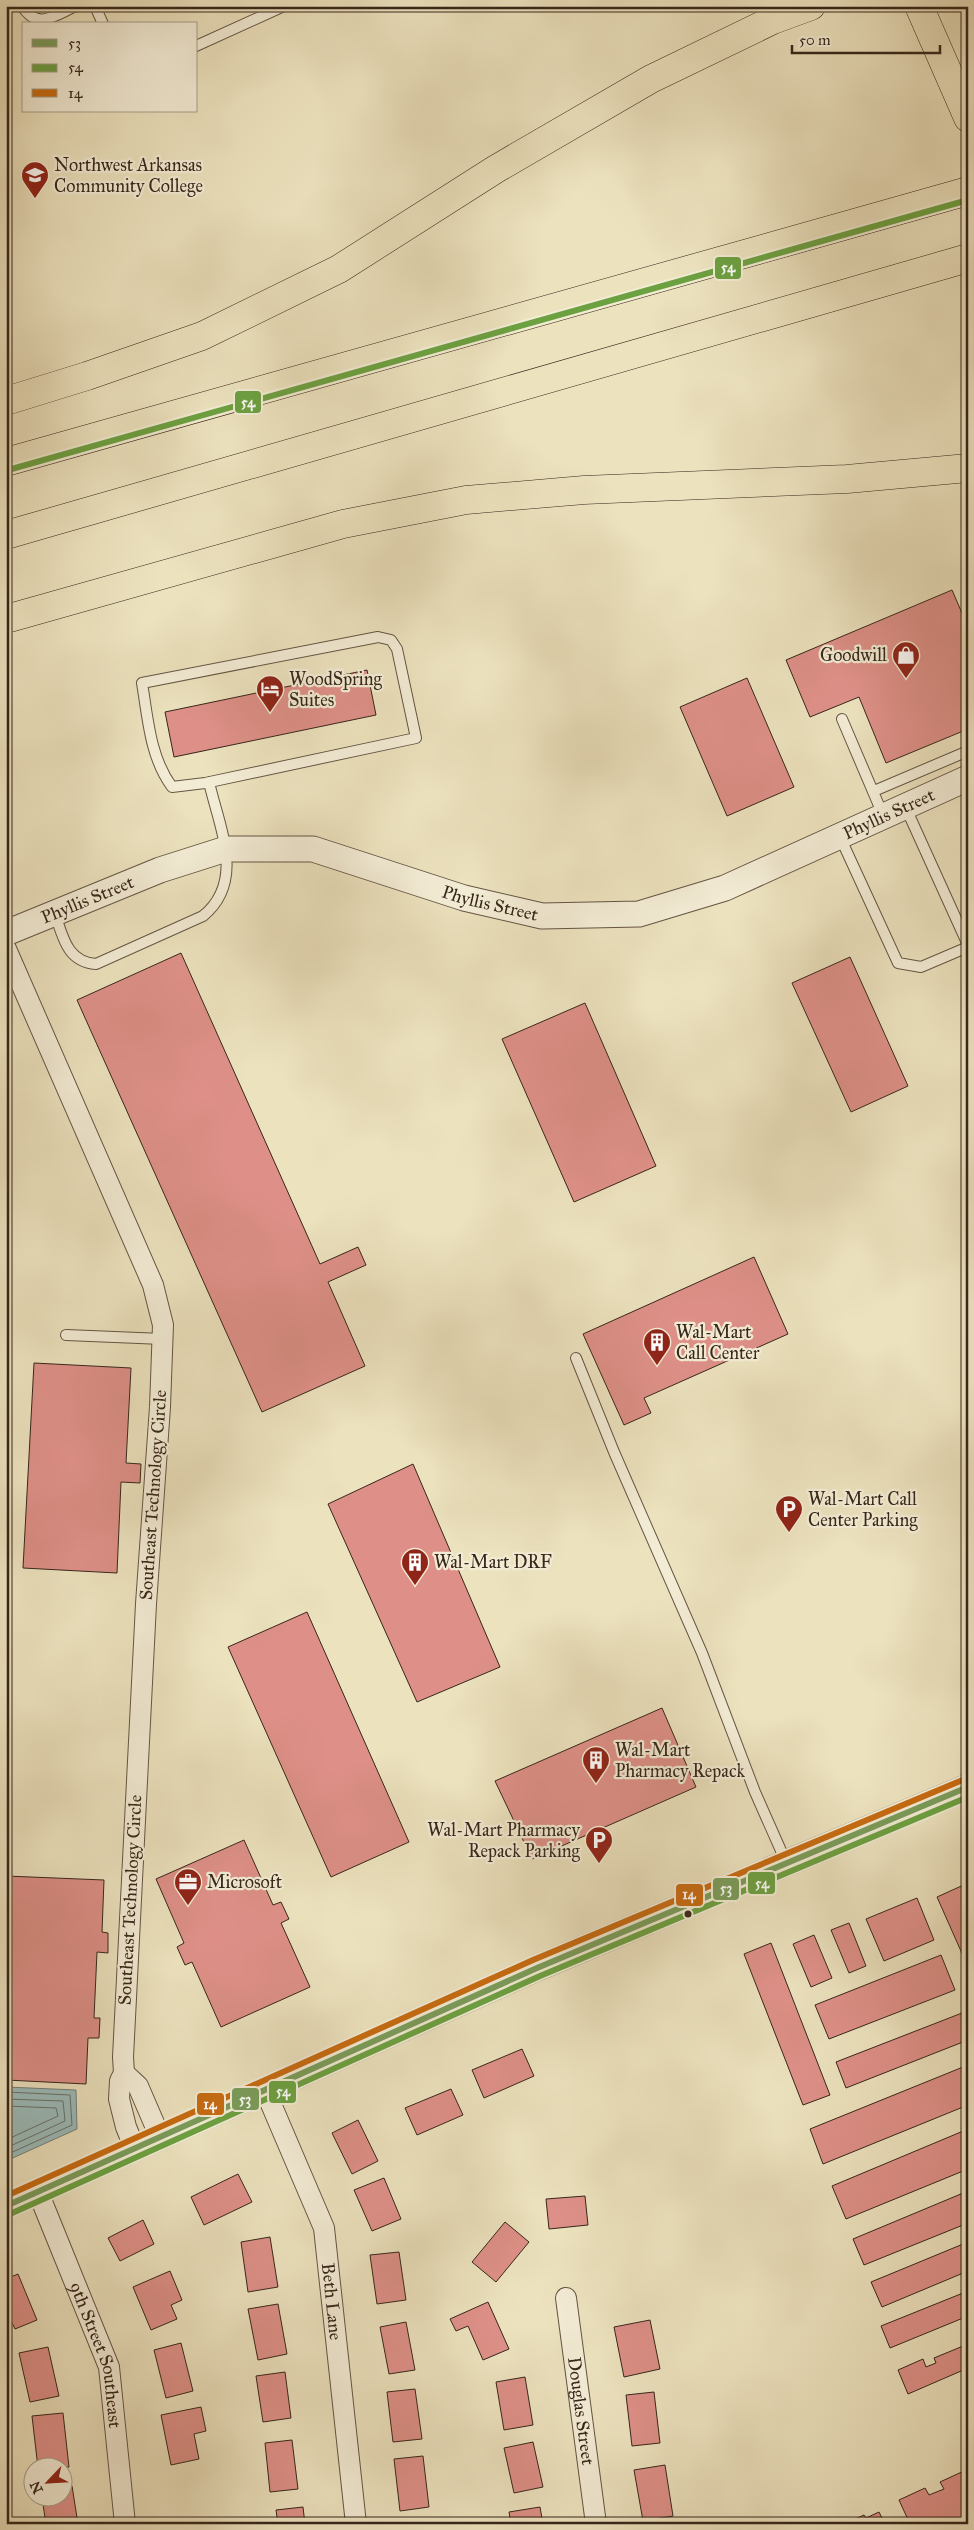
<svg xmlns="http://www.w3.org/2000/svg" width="974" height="2530" viewBox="0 0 974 2530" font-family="'IM FELL Great Primer',serif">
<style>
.water{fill:#9cbcbb;stroke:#73807b}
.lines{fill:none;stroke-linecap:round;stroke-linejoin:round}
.shore{stroke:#69716a;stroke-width:1}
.building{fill:#de9088;stroke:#36261a}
.service-casing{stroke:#645543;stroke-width:12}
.minor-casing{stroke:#645543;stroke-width:22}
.tertiary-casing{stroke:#645543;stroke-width:27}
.trunk-casing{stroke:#36261a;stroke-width:29}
.motorway-casing{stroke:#36261a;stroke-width:29}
.service{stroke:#f3ecd5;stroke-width:10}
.minor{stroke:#f3ecd5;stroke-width:20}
.tertiary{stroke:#f3ecd5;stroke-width:25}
.trunk{stroke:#ece2be;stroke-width:28}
.motorway{stroke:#ece2be;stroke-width:28}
.bus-1-casing{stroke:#f3ecd5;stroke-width:10}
.bus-2-casing{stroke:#f3ecd5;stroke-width:10}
.bus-3-casing{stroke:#f3ecd5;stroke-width:10}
.bus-1{stroke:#7a9c5a;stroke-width:6}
.bus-2{stroke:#6ca141;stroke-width:6}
.bus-3{stroke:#c76b11;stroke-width:6}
.bus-dot{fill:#36261a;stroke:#f3ecd5;stroke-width:2}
.labels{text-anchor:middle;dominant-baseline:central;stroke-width:4.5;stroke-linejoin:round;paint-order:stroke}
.poi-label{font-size:18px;fill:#36261a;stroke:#f3ecd5;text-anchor:start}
.street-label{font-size:18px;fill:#36261a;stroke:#f3ecd5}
.line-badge{stroke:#f3ecd5;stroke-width:2}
.badge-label{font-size:14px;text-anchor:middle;font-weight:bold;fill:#fff}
</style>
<rect width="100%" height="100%" fill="#ece2be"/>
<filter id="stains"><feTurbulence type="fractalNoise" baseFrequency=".004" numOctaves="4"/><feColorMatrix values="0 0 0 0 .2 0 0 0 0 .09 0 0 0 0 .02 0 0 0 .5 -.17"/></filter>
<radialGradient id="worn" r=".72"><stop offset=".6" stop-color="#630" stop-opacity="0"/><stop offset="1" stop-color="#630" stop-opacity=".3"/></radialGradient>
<path class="water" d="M6 2087 76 2090 77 2129 6 2161Z"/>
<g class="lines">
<path class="shore" d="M6 2092 70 2095 72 2125 6 2155
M6 2099 63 2101 65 2121 6 2148
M6 2106 56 2108 58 2116 6 2140"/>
</g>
<path class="building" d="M952 590 968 627V729L886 763 859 697 810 717 786 660Z
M367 670 376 715 174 757 165 712Z
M747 678 794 787 727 816 680 707Z
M181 953 320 1264 358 1247 366 1265 328 1282 365 1366 262 1412 77 1000Z
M850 957 908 1086 851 1112 792 983Z
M585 1003 656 1166 574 1202 502 1039Z
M754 1257 788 1334 644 1398 651 1413 624 1425 583 1334Z
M34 1363 131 1368 126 1463 141 1464 140 1483 121 1482 117 1573 23 1568Z
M413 1464 500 1667 417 1702 328 1504Z
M307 1612 409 1842 331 1877 228 1647Z
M662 1708 696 1787 532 1859 495 1781Z
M244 1840 273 1905 281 1902 289 1919 281 1923 310 1987 221 2027 192 1962 185 1965 177 1947 184 1943 156 1879Z
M6 1876 104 1880 102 1932 108 1933V1953L97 1952 94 2018H100L99 2038H88L86 2084 6 2080Z
M968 1883V1967L937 1897Z
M917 1898 934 1940 884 1961 866 1919Z
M849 1923 866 1966 849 1973 831 1930Z
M814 1935 832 1978 811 1987 793 1944Z
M771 1943 830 2095 803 2105 744 1954Z
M941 1955 955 1990 829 2039 815 2005Z
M962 2013 968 2027V2040L846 2088 836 2062Z
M522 2049 534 2076 484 2098 472 2070Z
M968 2065V2105L823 2164 810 2129Z
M451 2089 463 2115 417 2135 405 2108Z
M358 2120 378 2161 352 2174 332 2133Z
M968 2129V2169L846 2219 832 2186Z
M238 2174 252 2202 204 2225 191 2197Z
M384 2178 401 2219 372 2231 354 2190Z
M968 2191V2223L864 2265 853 2239Z
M585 2196 588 2225 549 2229 546 2199Z
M143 2220 154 2244 120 2261 108 2238Z
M505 2222 529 2242 496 2282 472 2262Z
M270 2237 278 2287 248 2292 241 2242Z
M968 2242V2271L882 2307 871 2282Z
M399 2252 406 2300 377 2304 370 2255Z
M170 2271 182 2300 171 2305 177 2319 151 2330 133 2287Z
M18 2274 37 2320 15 2329 6 2310V2279Z
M968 2291V2316L890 2348 881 2326Z
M488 2302 509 2349 483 2360 468 2326 456 2331 450 2319Z
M278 2304 287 2354 258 2360 248 2309Z
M650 2320 660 2369 624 2377 614 2327Z
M406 2322 415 2370 389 2374 380 2327Z
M181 2343 193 2391 166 2398 154 2350Z
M968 2344V2368L908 2394 898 2370 923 2359 926 2367 936 2363 934 2358Z
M48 2347 59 2396 30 2402 19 2353Z
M285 2372 291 2418 263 2422 256 2376Z
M525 2377 533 2425 504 2430 496 2382Z
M415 2389 422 2439 393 2442 387 2392Z
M654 2392 660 2443 632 2446 626 2395Z
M201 2407 206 2431 194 2434 199 2459 171 2465 161 2415Z
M63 2413 69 2467 38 2468 32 2416Z
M292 2440 298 2489 270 2492 265 2443Z
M533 2442 543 2487 514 2493 504 2448Z
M423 2456 429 2507 400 2511 394 2459Z
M665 2465 673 2516 643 2521 634 2470Z
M966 2470 968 2474V2518L956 2524H910L899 2500 925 2488 929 2495 944 2489 940 2482Z
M72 2486 78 2524H46L42 2498H62V2487Z
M303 2507 305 2524H278L276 2510Z
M540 2507 543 2524H511L509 2512Z
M879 2512 885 2524H844L864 2515 866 2518Z"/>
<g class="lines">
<g class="service-casing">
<path id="service" d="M22 6C38 31 55 15 76 6
M95 6 103 24
M196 46 284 6
M378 637 391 640 397 649 416 738 205 783 172 787C150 757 148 719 142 683Z
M842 719 883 815
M874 791 968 751
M905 806 968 945
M840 837 898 963 921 967 968 947
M55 914C63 937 67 962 96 964L203 916C246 881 219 827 209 782
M66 1335 163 1339
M576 1358 614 1452 702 1653 755 1792 786 1862"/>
</g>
<g class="minor-casing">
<g id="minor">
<path d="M6 949 153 1285 163 1325 160 1407 146 1604 123 2057 124 2073 120 2081 119 2099 126 2127 135 2149"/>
<path d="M124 2073 138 2086 160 2137"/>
<path id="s1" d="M265 2090 324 2228 356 2524"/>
<path id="s2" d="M38 2192 109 2367 125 2524"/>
<path id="s3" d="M566 2298 596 2524"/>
</g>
</g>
<g class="tertiary-casing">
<g id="tertiary">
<path id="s4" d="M6 933 160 870 226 849H313L464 898 542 916 639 914 725 888 968 778"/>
<path d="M6 2206 537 1968 968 1787"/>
</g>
</g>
<g class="trunk-casing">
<path id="trunk" d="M919 6 968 118"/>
</g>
<g class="motorway-casing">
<path id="motorway" d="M6 401 87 376 202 336 339 269 496 169 651 79 773 20 811 6
M6 462C326 369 648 283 968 191
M6 535 968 258
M6 619 343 524 466 500 584 490 847 479 968 468"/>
</g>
<use href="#service" class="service"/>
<use href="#minor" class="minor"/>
<use href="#tertiary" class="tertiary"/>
<use href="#trunk" class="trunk"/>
<use href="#motorway" class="motorway"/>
<g class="bus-1-casing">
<path id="bus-1" d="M6 2206 537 1968 968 1787"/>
</g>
<g class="bus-2-casing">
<path id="bus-2" d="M8 470 968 200
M10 2214 540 1976 968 1797"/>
</g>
<g class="bus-3-casing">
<path id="bus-3" d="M6 2196 533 1960 965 1779"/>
</g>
<use href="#bus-1" class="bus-1"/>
<use href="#bus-2" class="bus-2"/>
<use href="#bus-3" class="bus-3"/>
</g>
<defs>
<g id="university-pin" transform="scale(1.4375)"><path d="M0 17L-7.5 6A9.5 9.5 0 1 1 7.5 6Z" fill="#8f2418" stroke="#f3ecd5"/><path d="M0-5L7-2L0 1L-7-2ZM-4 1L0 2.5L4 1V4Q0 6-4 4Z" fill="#fff"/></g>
<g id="shop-pin" transform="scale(1.4375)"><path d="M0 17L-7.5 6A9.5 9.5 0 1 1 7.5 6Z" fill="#8f2418" stroke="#f3ecd5"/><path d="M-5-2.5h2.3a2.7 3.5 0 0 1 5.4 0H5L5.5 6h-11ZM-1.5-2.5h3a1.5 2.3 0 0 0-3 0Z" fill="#fff"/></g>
<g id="hotel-pin" transform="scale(1.4375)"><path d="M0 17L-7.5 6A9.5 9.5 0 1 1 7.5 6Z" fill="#8f2418" stroke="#f3ecd5"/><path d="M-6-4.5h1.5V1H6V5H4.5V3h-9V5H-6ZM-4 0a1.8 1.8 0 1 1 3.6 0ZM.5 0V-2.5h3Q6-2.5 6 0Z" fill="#fff"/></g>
<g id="building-pin" transform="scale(1.4375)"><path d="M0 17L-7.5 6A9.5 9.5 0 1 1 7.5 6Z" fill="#8f2418" stroke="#f3ecd5"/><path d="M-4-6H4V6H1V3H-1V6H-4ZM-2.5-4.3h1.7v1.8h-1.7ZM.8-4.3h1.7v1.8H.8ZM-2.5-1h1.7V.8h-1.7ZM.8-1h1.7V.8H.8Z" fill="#fff"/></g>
<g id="parking-pin" transform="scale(1.4375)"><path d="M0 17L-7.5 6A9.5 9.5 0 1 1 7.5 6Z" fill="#8f2418" stroke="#f3ecd5"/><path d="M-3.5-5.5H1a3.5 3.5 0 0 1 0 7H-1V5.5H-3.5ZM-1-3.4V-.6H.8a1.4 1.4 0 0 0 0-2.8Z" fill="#fff"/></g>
<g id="office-pin" transform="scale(1.4375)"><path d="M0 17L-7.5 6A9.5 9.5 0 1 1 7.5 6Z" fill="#8f2418" stroke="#f3ecd5"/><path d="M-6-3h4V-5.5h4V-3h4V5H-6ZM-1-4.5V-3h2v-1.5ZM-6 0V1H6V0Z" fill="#fff"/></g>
</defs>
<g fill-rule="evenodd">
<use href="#university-pin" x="35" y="175"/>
<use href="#shop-pin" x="906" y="655"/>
<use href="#hotel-pin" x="270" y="689"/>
<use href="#building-pin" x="657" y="1342"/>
<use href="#parking-pin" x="789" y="1509"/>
<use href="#building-pin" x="415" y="1562"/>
<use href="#building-pin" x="596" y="1760"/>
<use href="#parking-pin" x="599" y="1840"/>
<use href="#office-pin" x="188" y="1882"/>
</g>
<circle class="bus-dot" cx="688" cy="1914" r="4.5"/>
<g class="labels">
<g class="poi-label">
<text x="54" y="165">Northwest Arkansas<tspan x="54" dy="21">Community College</tspan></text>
<text x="887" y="655" text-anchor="end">Goodwill</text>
<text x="289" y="679">WoodSpring<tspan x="289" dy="21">Suites</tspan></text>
<text x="676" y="1332">Wal-Mart<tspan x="676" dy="21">Call Center</tspan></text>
<text x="808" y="1499">Wal-Mart Call<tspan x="808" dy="21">Center Parking</tspan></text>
<text x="434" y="1562">Wal-Mart DRF</text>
<text x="615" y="1750">Wal-Mart<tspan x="615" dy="21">Pharmacy Repack</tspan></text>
<text x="580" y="1830" text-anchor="end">Wal-Mart Pharmacy<tspan x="580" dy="21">Repack Parking</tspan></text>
<text x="207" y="1882">Microsoft</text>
</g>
<g class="street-label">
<text stroke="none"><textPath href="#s4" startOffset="928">Phyllis Street</textPath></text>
<text stroke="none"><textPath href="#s4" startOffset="88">Phyllis Street</textPath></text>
<text stroke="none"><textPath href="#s4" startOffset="508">Phyllis Street</textPath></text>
<text transform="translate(153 1495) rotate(-86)">Southeast Technology Circle</text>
<text transform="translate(130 1900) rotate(-87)">Southeast Technology Circle</text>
<text stroke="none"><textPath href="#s1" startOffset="224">Beth Lane</textPath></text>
<text stroke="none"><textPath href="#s2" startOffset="174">9th Street Southeast</textPath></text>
<text stroke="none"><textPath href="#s3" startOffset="114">Douglas Street</textPath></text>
</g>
</g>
<g class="line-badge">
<rect x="714" y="256" width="28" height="24" rx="5" fill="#6ca141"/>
<rect x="234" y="390" width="28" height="24" rx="5" fill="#6ca141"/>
<rect x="747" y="1871" width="29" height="24" rx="5" fill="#6ca141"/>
<rect x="712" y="1877" width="28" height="24" rx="5" fill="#7a9c5a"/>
<rect x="675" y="1883" width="29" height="24" rx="5" fill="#c76b11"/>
<rect x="268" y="2080" width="29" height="24" rx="5" fill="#6ca141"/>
<rect x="231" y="2087" width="29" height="24" rx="5" fill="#7a9c5a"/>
<rect x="196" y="2092" width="29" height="24" rx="5" fill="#c76b11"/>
</g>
<g class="badge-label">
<text x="728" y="272">54</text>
<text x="248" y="407">54</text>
<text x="762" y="1888">54</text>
<text x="726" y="1893">53</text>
<text x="689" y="1899">14</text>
<text x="283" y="2096">54</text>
<text x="245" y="2104">53</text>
<text x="210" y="2109">14</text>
</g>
<rect width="974" height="2530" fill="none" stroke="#ece2be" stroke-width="25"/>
<rect x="8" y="8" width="959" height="2515" fill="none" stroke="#36261a" stroke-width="2.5"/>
<rect x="12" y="12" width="949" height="2505" fill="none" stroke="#36261a"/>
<rect x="22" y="22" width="175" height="90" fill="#f3ecd5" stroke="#a79d8a"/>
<rect x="32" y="39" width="25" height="8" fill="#7a9c5a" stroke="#a79d8a"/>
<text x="68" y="48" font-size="15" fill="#36261a">53</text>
<rect x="32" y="64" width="25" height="8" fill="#6ca141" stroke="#a79d8a"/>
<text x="68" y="72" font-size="15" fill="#36261a">54</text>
<rect x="32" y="89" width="25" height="8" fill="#c76b11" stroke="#a79d8a"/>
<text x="68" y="98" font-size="15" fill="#36261a">14</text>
<g transform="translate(48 2482) rotate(245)"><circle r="24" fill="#f3ecd5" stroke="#a79d8a"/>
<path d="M0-4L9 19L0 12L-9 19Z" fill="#8f2418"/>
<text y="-8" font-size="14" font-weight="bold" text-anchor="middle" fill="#36261a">N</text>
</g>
<path d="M792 45v8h148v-8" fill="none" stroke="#36261a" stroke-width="2.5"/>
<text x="799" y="45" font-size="15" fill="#36261a" stroke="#f3ecd5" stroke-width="4" paint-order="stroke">50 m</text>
<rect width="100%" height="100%" filter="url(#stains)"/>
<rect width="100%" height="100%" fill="url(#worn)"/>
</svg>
